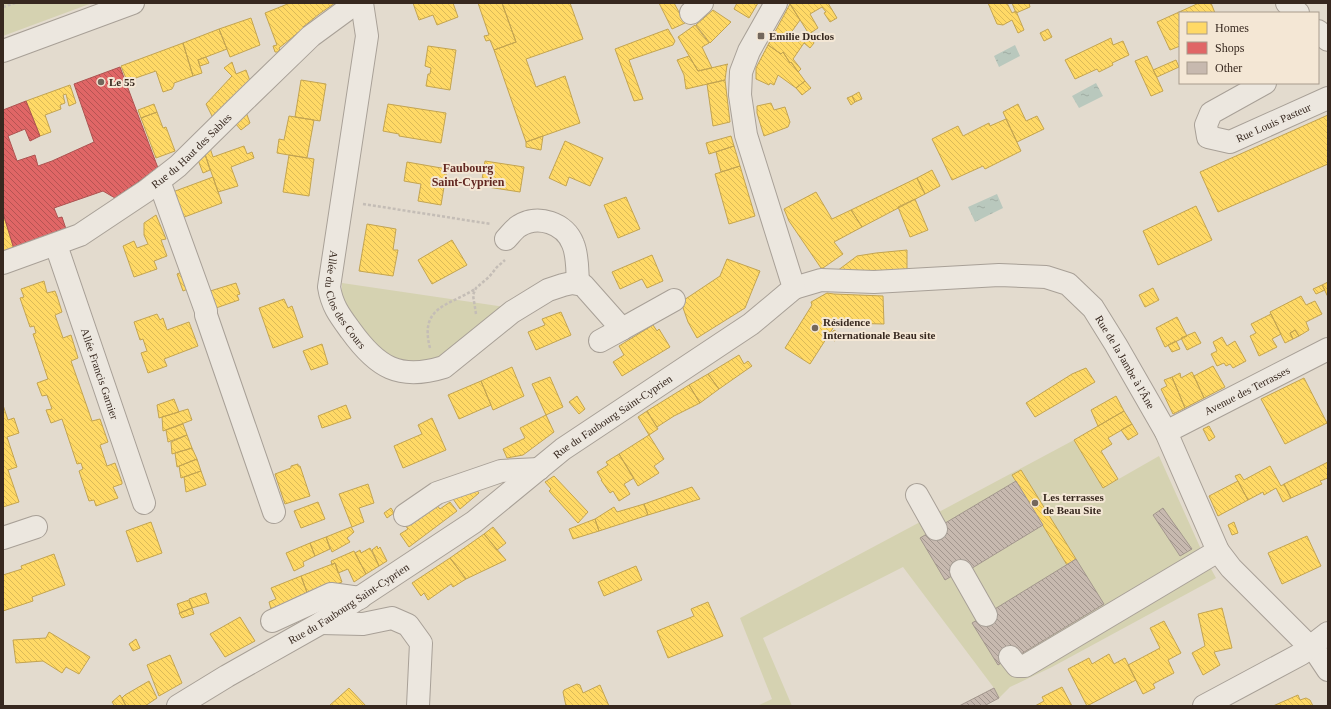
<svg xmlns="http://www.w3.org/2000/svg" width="1331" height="709" viewBox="0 0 1331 709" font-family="Georgia,serif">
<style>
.green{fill:#d5d2b1}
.water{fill:url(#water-ripples)}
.homes{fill:url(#homes-back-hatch);stroke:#c3a451}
.shops{fill:url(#shops-back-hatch);stroke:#ad5351}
.building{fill:url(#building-back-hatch);stroke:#a3978d}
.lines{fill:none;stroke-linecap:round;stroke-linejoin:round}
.minor-casing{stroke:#a8a097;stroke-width:24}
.path{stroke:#c4bdb6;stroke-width:2.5;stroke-dasharray:3 2;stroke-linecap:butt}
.minor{stroke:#ece7df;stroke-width:22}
.poi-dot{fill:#73675c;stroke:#f4e7d5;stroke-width:1.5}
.labels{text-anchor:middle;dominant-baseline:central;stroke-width:4;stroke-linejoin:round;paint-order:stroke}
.poi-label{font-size:11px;font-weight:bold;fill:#37281f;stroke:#f4e7d5;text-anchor:start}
.street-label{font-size:11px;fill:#37281f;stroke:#f4e7d5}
.neighbourhood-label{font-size:12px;font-weight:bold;fill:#622721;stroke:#f4e7d5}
</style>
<defs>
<pattern id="water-ripples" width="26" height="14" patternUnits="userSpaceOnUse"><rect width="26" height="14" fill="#b9c8bd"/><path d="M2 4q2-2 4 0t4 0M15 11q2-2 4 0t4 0" fill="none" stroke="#a0aca2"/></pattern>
<pattern id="homes-back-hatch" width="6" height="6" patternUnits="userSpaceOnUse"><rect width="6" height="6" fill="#ffd966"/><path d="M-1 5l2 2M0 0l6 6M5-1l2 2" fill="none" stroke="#dbba58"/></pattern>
<pattern id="shops-back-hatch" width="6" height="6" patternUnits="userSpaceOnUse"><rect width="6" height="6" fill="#e06666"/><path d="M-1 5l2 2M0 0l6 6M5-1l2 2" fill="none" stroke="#b65453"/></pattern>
<pattern id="building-back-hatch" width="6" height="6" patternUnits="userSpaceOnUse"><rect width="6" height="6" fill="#c7b9af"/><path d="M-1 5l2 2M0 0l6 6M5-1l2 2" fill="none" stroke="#a2968e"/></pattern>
</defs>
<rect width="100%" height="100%" fill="#e3dbce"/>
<path class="green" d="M3 3H92L3 36Z
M342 283 505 307 436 365H400L362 334 342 297Z
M1074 440 1103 488 1159 456 1204 556 1216 578 1052 667 1010 687 999 698 994 688 903 567 763 638 792 706H757L772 699 740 618Z"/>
<path class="water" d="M1015 45 1020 56 999 67 994 56Z
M1096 83 1103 96 1079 108 1072 96Z
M997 194 1003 208 975 222 968 207Z"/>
<path class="homes" d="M290 3H335L319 14 303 27 304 28 279 48 280 51 278 52H275L273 46 277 45 265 13Z
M413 3H453L458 17 437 25 433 15 419 20Z
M478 3H502L516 42 494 50 490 40 486 41 484 36 489 35Z
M502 3H570L583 39 526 59 536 87 565 76 580 123 526 142 494 50 516 42Z
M659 3H674L685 23 672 29Z
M737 3H758L749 18 734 9Z
M791 3H828L837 18 830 22 824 13 826 12 822 7 810 14 818 28 809 34 790 4Z
M988 3H1007L1012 13 1016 11 1024 30 1018 33 1012 20 1003 25 997 24Z
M1012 3H1029L1030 7 1016 13Z
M1199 3H1211L1215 13H1180V46L1170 50 1157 22Z
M790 4 800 20 790 34 800 41 810 36 814 43 810 48 804 43 793 59 801 69 798 72 791 62 790 63 783 52 781 54 768 45Z
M713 10 731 22 710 43 696 25Z
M251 18 260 45 230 57 219 29Z
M695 25 709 43 702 47 712 68 698 71 678 37Z
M219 29 227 49 198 60 202 73 193 76 183 43Z
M668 29 675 41 673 45 629 60 643 99 634 101 615 49Z
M1048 29 1052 37 1044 41 1040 33Z
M1111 38 1113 45 1123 41 1129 55 1112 63 1113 65 1099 72 1097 69 1075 79 1065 60Z
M183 43 193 76 174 83V85L172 89 163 92 156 71 127 81 121 66Z
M768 45 781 54 783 52 790 63 791 62 805 81 796 88 778 75 774 85 770 83 769 85 756 79V68Z
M428 46 456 50 450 90 426 86 428 74H430L431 68 425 66Z
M689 56 698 71 728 64 727 65 725 80 686 89 684 75 677 60Z
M1147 56 1163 91 1151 96 1135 61Z
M206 57 209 63 200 66 198 60Z
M1176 60 1179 67 1157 77 1153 70Z
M232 62 236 74 246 70 250 81 213 118 206 104 232 76 224 68Z
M301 80 326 84 320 121 295 117Z
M725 80 730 122 713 126 707 84Z
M805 81 811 88 802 95 796 88Z
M70 85 76 103 69 106 66 94 63 95 65 103 60 105 61 109 45 115 51 132 40 136 26 101Z
M859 92 862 99 855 102 852 96Z
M852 96 855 102 851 105 847 98Z
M771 103 774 110 785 107 790 122 788 127 764 136 757 113V106Z
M154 104 157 112 141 118 138 110Z
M388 104 446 113 441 143 399 136V134L383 131Z
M1018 104 1026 121 1037 116 1044 129 1017 142 1003 112Z
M157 112 163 128 166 127 175 151 156 158 141 118Z
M246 112 250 123 241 130 235 123Z
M1328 115V164L1218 212 1200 172Z
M289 116 314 120 307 158 277 153 279 139 284 140Z
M1006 119 1021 151 985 169 983 166 952 180 932 139 958 126 963 136 989 123 990 126Z
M543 136 541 150 526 147V142Z
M731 136 734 146 709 154 706 143Z
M565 141 603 158 590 186 569 177 566 186 549 178Z
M244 146 247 154 252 152 254 158 231 167 238 186 218 192 205 154 210 148 213 157Z
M734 146 740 166 721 172 716 152Z
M205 154 210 170 203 173 198 160Z
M289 155 314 159 309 196 283 192Z
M485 161 524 167 520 192 481 186Z
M407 162 447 169 441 205 418 201 421 184 404 181Z
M740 166 755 216 729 224 715 174Z
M932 170 940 186 925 194 917 178Z
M213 177 222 203 179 219 170 193Z
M917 178 925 194 862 227 851 210Z
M816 192 832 219 851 210 862 227 834 242 843 254 823 268H821L789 221 784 209Z
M626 197 640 229 618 238 604 205Z
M915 199 928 230 910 237 898 207Z
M1196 206 1212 240 1158 265 1143 231Z
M3 213 14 249 3 253Z
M156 215 166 239 161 240 167 256 154 261 157 269 134 277 123 246 134 241 137 248 148 244 144 235V223Z
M367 224 396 229 393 250H398L393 276 359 271Z
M452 240 467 265 432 284 418 260Z
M907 250V271H837L857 256 876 253Z
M652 255 663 281 647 288 642 279 620 289 612 272Z
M727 259 760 271 745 308 697 338 688 322 681 302 720 276Z
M187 270 193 287 183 291 177 274Z
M44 281 47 293 55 291 57 296 62 312 55 315 63 338 71 335 78 358 71 361 92 421 100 419 108 442 100 445 107 466 115 463 122 482V484L113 487 118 498 96 506 94 500 89 501 79 471 83 469 81 463 77 464 62 419 51 423 46 410 52 409 47 395 42 396 37 383 48 379 33 334 36 333 34 326 30 327 20 298 24 297 21 289Z
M1328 282V297L1322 285Z
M236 283 240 294 237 295 239 300 213 309 207 292Z
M1322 285 1325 290 1316 294 1313 289Z
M1153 288 1159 300 1145 307 1139 295Z
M827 293 834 294 883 296 884 324 840 323 835 325 810 364 785 348 812 305 811 302Z
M1301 296 1306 305 1315 301 1322 314 1306 322 1309 330 1299 336 1295 330 1290 333 1293 339 1285 343 1270 312Z
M284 299 288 308 292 306 303 337 273 348 259 308Z
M561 312 571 335 536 350 528 332 545 325 542 319Z
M157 314 160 320 163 318 167 330 189 322 198 346 164 359 167 366 148 373 141 353 147 351 143 339 140 340 134 322Z
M1271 314 1281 334 1272 339 1277 347 1259 356 1250 336 1256 333 1251 324Z
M1177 317 1187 336 1165 347 1156 328Z
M653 325 657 331 659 329 670 347 622 376 613 362 624 355 619 346Z
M834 330 840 334 835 341 828 338Z
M1295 330 1299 336 1293 339 1290 333Z
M1195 332 1201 343 1187 350 1181 338Z
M1222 337 1227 346 1235 341 1246 361 1233 368 1230 364 1226 366 1224 363 1217 366 1211 354 1217 351 1213 342Z
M1176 341 1180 349 1172 352 1168 345Z
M322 344 328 364 311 370 303 351Z
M739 355 744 364 748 361 752 366 719 389 708 374Z
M1213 366 1225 387 1204 398 1194 376Z
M512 367 524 396 493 410 481 381Z
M1086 368 1095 382 1035 417 1026 403 1072 374Z
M1192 372 1204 398 1185 408 1172 377 1180 373 1181 378Z
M708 374 719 389 700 403 689 385Z
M550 377 563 407 546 415 532 384Z
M1172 377 1185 408 1173 414 1161 389 1167 386 1164 380Z
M1304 378 1327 423 1285 444 1261 399Z
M481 381 491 405 459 419 448 395Z
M689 385 700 403 674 416 657 427 647 411Z
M577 396 585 409 579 414 569 402Z
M1116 396 1124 411 1098 426 1091 410Z
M174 399 179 412 159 418 157 405Z
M3 405 8 420 14 418 19 433 7 437 17 467 8 470 19 502 3 507Z
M346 405 351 418 322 428 318 416Z
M188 409 192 420 163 431 162 417Z
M647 411 658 429 649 435 638 417Z
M1124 411 1132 424 1108 438 1112 444 1101 451 1118 479 1103 488 1074 440Z
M546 415 554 432 523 455 507 458 503 449 525 438 520 428Z
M432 418 446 450 403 468 394 446 422 434 418 425Z
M183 424 187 435 168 442 166 430Z
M1132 424 1138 434 1128 440 1121 430Z
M1209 426 1215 437 1209 441 1203 429Z
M187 435 192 448 172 454 171 442Z
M649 435 664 459 654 466 659 473 638 486 619 454Z
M192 448 197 459 177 467 175 453Z
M619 454 634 478 624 484 630 494 619 501 613 491 610 493 601 480H602L597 472 608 465 606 462Z
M197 459 201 471 181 478 179 466Z
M1328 462V478L1320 481 1322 484 1291 498 1284 484Z
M298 464V466H300L310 496 285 504 275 474 291 468V466Z
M1270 466 1281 486 1284 484 1291 498 1283 502 1276 488 1264 495 1263 492 1248 500 1235 476 1240 474 1244 480Z
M1021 470 1076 559 1067 565 1012 475Z
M201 471 206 485 186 492 184 477Z
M554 476 588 512 578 523 549 491 551 489 545 482Z
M1238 481 1248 500 1218 516 1209 496Z
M368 484 374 503 359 508 364 522 352 527 339 494Z
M473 485 479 493 460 509 449 493Z
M692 487 700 499 648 515 644 504Z
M318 502 325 519 301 528 294 511Z
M450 502 457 511 409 547 400 534 408 529 405 525 435 503 440 509Z
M644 504 648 515 599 531 595 519 614 507 617 512Z
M391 508 394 513 387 518 384 513Z
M595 519 599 531 573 539 569 529Z
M151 522 162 553 137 562 126 531Z
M1234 522 1238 533 1232 535 1228 525Z
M351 527 354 532 347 538 350 542 332 552 326 537Z
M493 527 506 543 497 550 484 534Z
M484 534 506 560 466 579 450 558Z
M1307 536 1321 566 1282 584 1268 553Z
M326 537 330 549 315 556 310 543Z
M310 543 315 556 303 562 304 566 294 571 286 553Z
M377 546 378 549 380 547 387 561 379 566 372 550Z
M370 548 379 566 366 574 355 553 360 550 361 553Z
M354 551 366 574 354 582 348 569 338 573 335 563 332 565 331 561Z
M54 554 65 585 32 597 33 601 3 611V575L22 569 21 566Z
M450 558 466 579 453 587 451 584 428 600 424 593 421 596 412 583Z
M335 563 342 582 308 595 301 576Z
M636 566 642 580 604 596 598 582Z
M301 576 308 595 271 609 269 602 276 599 271 588Z
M206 593 209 603 192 608 189 599Z
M189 600 192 608 180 613 177 604Z
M708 602 723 636 668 658 657 631 694 616 691 609Z
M192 608 194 614 182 618 179 613Z
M1222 608 1232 648 1214 652 1220 665 1203 675 1192 653 1205 646 1198 614Z
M240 617 255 641 225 657 210 634Z
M1164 621 1181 653 1168 660 1174 673 1153 684 1155 688 1143 694 1128 665 1160 648 1150 628Z
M49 632 90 657 79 674 66 667 62 673 43 661 16 663 13 640 46 638Z
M136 639 140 648 133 651 129 644Z
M1109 654 1114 664 1125 658 1136 680 1087 706 1068 669 1089 658 1092 664Z
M170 655 182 683 159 696 147 665Z
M149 681 157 698 145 706H126L122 698 125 695Z
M577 684 580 685 583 693 600 685 609 706H566L563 692 564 690Z
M1062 687 1072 706H1035L1044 701 1042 697Z
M349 688 366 706H329Z
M120 695 126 706H113L114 705 112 702Z
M1298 695 1300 700 1306 698 1310 700 1313 706H1273Z"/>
<path class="shops" d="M120 67 158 168 115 198 103 191 54 208 58 218 62 217 66 229 14 249 3 213V110L26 101 40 136 30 141 25 129 8 136 17 161 35 155 38 166 52 161 94 142 74 84Z"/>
<path class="building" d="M1016 481 1043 525 964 573 962 570 945 580 920 538Z
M1163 508 1192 549 1180 556 1153 515Z
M1076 559 1104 604 1016 657 1014 655 998 665 972 623Z
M994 688 999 698 984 706H959Z"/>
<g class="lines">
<g class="minor-casing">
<g id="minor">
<path id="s1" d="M362 3 367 36 329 287C332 306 340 316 351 331 377 367 399 381 444 367L512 312 548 290 563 285 572 283 583 285 622 329 674 300"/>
<path d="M1287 3 1298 13"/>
<path d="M691 13 702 3"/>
<path d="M1318 31 1328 40"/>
<path d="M3 51 133 3"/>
<path id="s2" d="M1265 83 1211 113 1206 125 1208 137 1230 142 1328 98"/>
<path d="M159 181 206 311V315L274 512"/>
<path d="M506 239C510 235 514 229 519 226 538 214 565 223 573 244 578 256 577 270 578 283"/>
<path id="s3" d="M56 245 144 503"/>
<path id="s4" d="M3 263 80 235 146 191 178 166 245 100 311 36 356 3"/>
<path id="s5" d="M794 288 821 280 874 282 999 275 1046 277 1068 284 1093 308 1116 345 1166 432 1218 551 1231 568 1318 655 1328 670"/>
<path d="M600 341 622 329"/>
<path id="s6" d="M1166 432 1328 349"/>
<path d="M917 495 936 529"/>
<path d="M405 515 437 493 501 471 539 469"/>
<path d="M3 538 36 527"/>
<path d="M961 571 986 615"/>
<path d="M272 621 331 594 360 598"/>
<path d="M321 623 363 624 392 618 408 625 421 643 418 706"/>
<path d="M1010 657 1017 666H1025L1218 551"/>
<path id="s7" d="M178 706 227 676 321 623 474 522 563 449 751 324 794 288 746 135 740 95 741 72 749 51 776 3"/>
<path d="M1204 706 1301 654 1328 633"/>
</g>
</g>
<path class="path" d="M3 7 15 3
M363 204 491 224
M476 314 473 295 476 288 489 277 497 267 505 260
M430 348C419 306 449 306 475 289"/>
<use href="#minor" class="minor"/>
</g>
<g class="poi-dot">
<rect x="757" y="32" width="8" height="8" rx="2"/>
<circle cx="101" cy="82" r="4"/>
<circle cx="815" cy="328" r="4"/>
<circle cx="1035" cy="503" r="4"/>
</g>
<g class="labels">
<g class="poi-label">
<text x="769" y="36">Emilie Duclos</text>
<text x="109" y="82">Le 55</text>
<text x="823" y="322">Résidence<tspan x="823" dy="13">Internationale Beau site</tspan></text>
<text x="1043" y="497">Les terrasses<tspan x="1043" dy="13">de Beau Site</tspan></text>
</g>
<g class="street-label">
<text stroke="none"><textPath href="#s2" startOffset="157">Rue Louis Pasteur</textPath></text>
<text stroke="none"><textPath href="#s4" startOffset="222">Rue du Haut des Sables</textPath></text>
<text stroke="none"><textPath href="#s1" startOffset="304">Allée du Clos des Cours</textPath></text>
<text stroke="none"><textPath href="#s5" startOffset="374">Rue de la Jambe à l'Âne</textPath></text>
<text stroke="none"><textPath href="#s3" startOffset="136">Allée Francis Garnier</textPath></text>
<text stroke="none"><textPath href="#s6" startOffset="91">Avenue des Terrasses</textPath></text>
<text stroke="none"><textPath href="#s7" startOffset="523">Rue du Faubourg Saint-Cyprien</textPath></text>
<text stroke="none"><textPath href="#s7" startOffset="199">Rue du Faubourg Saint-Cyprien</textPath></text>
</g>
<g class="neighbourhood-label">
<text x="468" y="168">Faubourg<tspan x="468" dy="14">Saint-Cyprien</tspan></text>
</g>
</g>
<rect width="1331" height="709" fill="none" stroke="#37281f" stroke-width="8"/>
<rect x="1179" y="12" width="140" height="72" fill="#f4e7d5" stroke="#a89b8c"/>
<rect x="1187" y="22" width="20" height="12" fill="#ffd966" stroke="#a89b8c"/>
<text x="1215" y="32" font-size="12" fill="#37281f">Homes</text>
<rect x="1187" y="42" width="20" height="12" fill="#e06666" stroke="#a89b8c"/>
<text x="1215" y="52" font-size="12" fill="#37281f">Shops</text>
<rect x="1187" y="62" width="20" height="12" fill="#c7b9af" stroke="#a89b8c"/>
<text x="1215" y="72" font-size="12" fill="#37281f">Other</text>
</svg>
